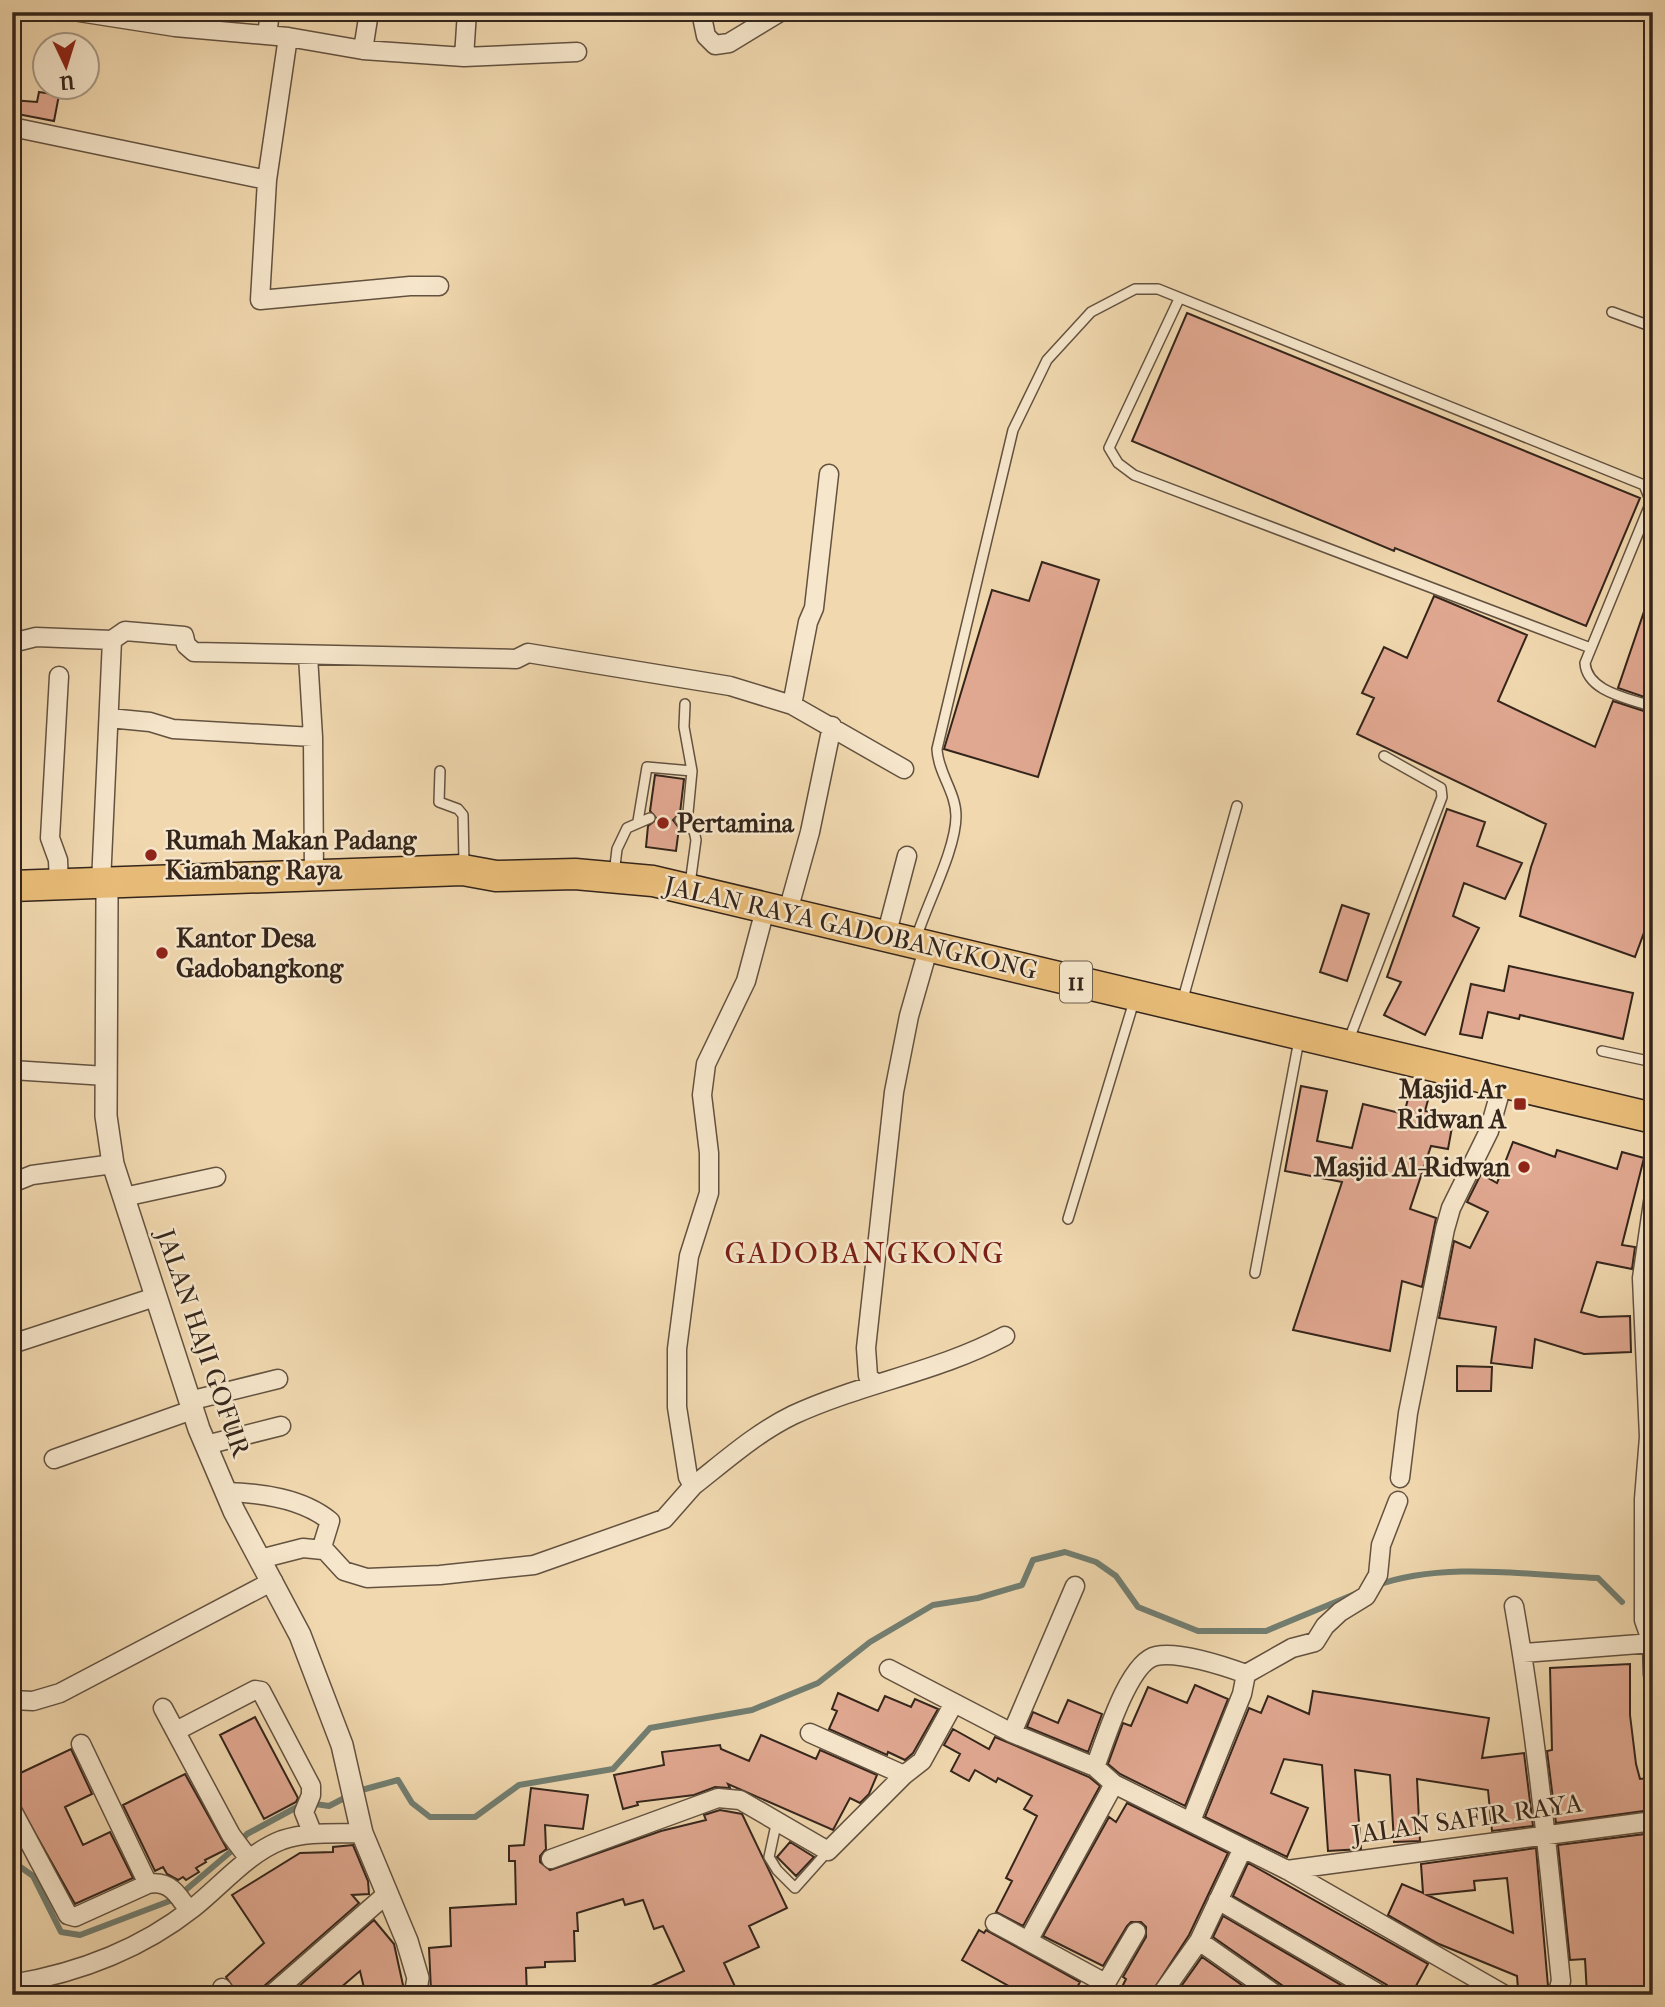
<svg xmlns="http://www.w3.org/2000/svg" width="1665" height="2007" viewBox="0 0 1665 2007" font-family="'IM FELL French Canon',serif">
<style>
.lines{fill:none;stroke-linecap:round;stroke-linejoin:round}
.stream{stroke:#727e71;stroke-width:6}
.building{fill:#e1a891;stroke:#34251b;stroke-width:2;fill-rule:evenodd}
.service-casing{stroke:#635240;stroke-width:12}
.minor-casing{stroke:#635240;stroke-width:21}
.tertiary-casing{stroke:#635240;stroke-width:24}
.trunk-casing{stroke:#34251b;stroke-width:33}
.service{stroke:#f6e6cb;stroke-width:9}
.minor{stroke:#f6e6cb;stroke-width:18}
.tertiary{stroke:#f6e6cb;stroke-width:21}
.trunk{stroke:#e8bc78;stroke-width:30}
.rail{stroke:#34251b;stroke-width:5;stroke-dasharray:12 12;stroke-linecap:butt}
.poi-dot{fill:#8f2418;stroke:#f6e6cb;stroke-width:2.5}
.labels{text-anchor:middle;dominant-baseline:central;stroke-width:5;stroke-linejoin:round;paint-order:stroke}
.shield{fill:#f6e6cb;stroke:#6e5f50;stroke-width:2}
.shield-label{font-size:24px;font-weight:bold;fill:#34251b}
.poi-label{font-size:26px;font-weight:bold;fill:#34251b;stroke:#f6e6cb;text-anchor:start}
.street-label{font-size:26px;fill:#34251b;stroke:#f6e6cb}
.quarter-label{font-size:30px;letter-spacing:2px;fill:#7a1f14;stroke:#f6e6cb}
</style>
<rect width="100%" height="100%" fill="#f1d8af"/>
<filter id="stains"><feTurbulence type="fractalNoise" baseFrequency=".00286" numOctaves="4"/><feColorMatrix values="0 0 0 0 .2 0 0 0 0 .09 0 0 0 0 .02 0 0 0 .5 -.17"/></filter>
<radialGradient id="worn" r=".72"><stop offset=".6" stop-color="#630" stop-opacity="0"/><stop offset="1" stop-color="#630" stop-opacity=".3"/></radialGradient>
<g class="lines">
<path class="stream" d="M1375 1586C1441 1561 1529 1575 1598 1578L1622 1602
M12 1861 33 1876 61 1932 80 1935 175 1899 235 1848 247 1834 297 1807 315 1804 329 1806 358 1791 398 1780 412 1803 430 1817H475L519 1785 613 1769 650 1728 752 1710 818 1683 870 1642 933 1605 978 1598 1022 1585 1033 1560 1065 1552 1096 1562 1116 1576 1138 1607 1198 1631H1266L1355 1594"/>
</g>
<path class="building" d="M39 92 59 95 54 121 12 113V100L37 102Z
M1187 313 1640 498 1586 626 1395 548 1394 551 1132 441Z
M1042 562 1099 580 1038 777 944 749 992 590 1029 601Z
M1650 594H1653V700L1618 688Z
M1434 596 1527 635 1498 701 1595 747 1613 701 1653 714V908L1635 957 1520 916 1531 867 1546 824 1357 734 1374 698 1362 693 1384 647 1407 658Z
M655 775 684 779 680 813 673 820 679 828 676 851 646 847 648 826 657 819 650 811Z
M1447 809 1485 822 1477 846 1522 863 1505 899 1464 883 1453 916 1479 928 1425 1035 1384 1015 1401 982 1387 977Z
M1342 905 1369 914 1347 981 1320 972Z
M1509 966 1633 993 1623 1039 1520 1015 1519 1019 1488 1012 1482 1038 1460 1034 1471 984 1504 991Z
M1301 1086 1327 1091 1317 1141 1352 1148 1363 1104 1404 1114 1409 1095 1428 1100 1425 1111 1454 1116 1448 1149 1431 1146 1410 1209 1436 1218 1422 1287 1402 1281 1390 1351 1293 1330 1342 1182 1285 1171Z
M1513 1142 1555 1157 1557 1150 1617 1169 1622 1152 1644 1158 1622 1245 1635 1247 1632 1269 1597 1262 1581 1312 1599 1317 1630 1316 1631 1352 1584 1354 1535 1339 1532 1368 1491 1363 1496 1327 1439 1318 1454 1241 1470 1248 1488 1212 1467 1202 1481 1174 1497 1183Z
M1457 1366 1492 1367 1491 1391H1457Z
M1630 1664V1715L1636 1764 1640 1779 1648 1778 1651 1810 1556 1823 1547 1751 1552 1750 1550 1668Z
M1195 1685 1228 1699 1185 1806 1120 1774 1108 1764 1123 1723 1131 1726 1148 1687 1187 1703Z
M1313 1691 1489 1718 1482 1758 1524 1753 1533 1826 1492 1831 1488 1790 1417 1779 1420 1841 1394 1842 1390 1775 1355 1770 1361 1849 1328 1851 1322 1765 1284 1759 1271 1793 1308 1808 1287 1857 1205 1817 1249 1708 1261 1713 1268 1696 1309 1714Z
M838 1693 878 1711 885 1696 911 1707 915 1699 938 1709 913 1753 905 1760 888 1752 887 1755 829 1729 837 1711 832 1709Z
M1068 1700 1102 1714 1088 1752 1027 1727 1033 1712 1058 1723Z
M255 1717 298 1798 296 1802 264 1819 220 1735Z
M953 1729 989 1749 995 1737 1089 1777 1100 1786 1023 1926 996 1912 1012 1881 1006 1878 1037 1816 1024 1809 1032 1796 998 1778 996 1782 975 1770 969 1781 951 1771 960 1754 944 1745Z
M761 1735 816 1759 820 1750 877 1775 869 1794 860 1803 850 1798 833 1830 728 1784 730 1788 715 1787 694 1795 637 1802 638 1805 623 1809 614 1775 664 1765 662 1752 720 1745 721 1749 749 1761Z
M71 1749 92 1794 65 1807 83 1845 110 1832 133 1878 75 1904 12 1792V1777Z
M185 1774 227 1849 205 1860 206 1862 196 1868 199 1872 186 1880 183 1877 178 1880 167 1874 163 1867 155 1871 123 1805Z
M531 1788 588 1795 583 1829 545 1825 546 1849 540 1856V1862L550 1870 661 1831 706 1820 704 1815 720 1810 742 1814 787 1908 749 1926 759 1947 724 1963 739 1995H632L684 1971 663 1926 654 1929 643 1900 625 1905 623 1899 577 1913 578 1931H574L575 1961 545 1962V1967L526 1968 527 1995H449L448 1989 431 1990 429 1948 451 1946 450 1908 516 1904 515 1861H509V1846L524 1845Z
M1127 1803 1228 1853 1189 1935 1150 1995H1118L1126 1979 1123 1977 1146 1937V1927L1141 1922H1131L1127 1926 1103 1966 1043 1936 1109 1817 1116 1822Z
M1653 1833V1995L1587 1994 1585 1959 1570 1960 1558 1845Z
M790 1842 814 1857 796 1876 777 1857Z
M353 1845 368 1881 369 1894 352 1895 359 1903 264 1986 260 1995H238L226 1977 264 1943 232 1895 300 1853 333 1852V1847Z
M1536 1848 1548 1986 1518 1989 1517 1976 1439 1944 1388 1915 1402 1884 1423 1893 1421 1864ZM1507 1878 1513 1933 1427 1895 1475 1890 1474 1881Z
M1248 1863 1428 1964 1411 1995H1392L1387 1985 1233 1896Z
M1223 1916 1358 1995H1287L1283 1986 1213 1937Z
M374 1920 394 1944 403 1985 402 1995H370L369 1991 365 1992 360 1971 332 1995H289Z
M979 1930 984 1933 986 1930 1080 1982 1073 1995H1025L962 1960Z
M1202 1957 1256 1995H1175Z"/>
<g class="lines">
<g class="service-casing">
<path id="service" d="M1179 299 1109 448 1118 463 1134 475 1588 647
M1612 312 1653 327
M685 704 684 727 692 771 687 823
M440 771 439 802 458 809 463 815 464 864
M680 820 694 831 696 840 690 884
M638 821 647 767 692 771
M614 874 617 849 627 828 650 818
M916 939C926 905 956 850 956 816 956 792 938 773 937 749L1013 430 1047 360 1091 312 1135 289H1158L1644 485 1651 502 1585 663C1587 692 1629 698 1653 707
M1182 1002 1237 806
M1348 1042 1442 797 1441 788 1384 756
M1602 1051 1653 1062
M1068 1219 1135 998
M1255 1273 1299 1040
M777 1820 769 1857 777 1870 795 1888 828 1851"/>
</g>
<g class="minor-casing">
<path id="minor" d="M79 12 175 27 288 37 363 50 464 57 577 52
M701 12 706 36 715 45 729 43 780 12
M267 35 270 12
M288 37 267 180 260 300 410 286H439
M363 50 369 12
M464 57 467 12
M12 127 267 180
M12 643 36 637 112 640 125 631 184 636 186 645 194 652 516 659 528 653 730 686 792 705 904 769
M308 656 313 737 314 876
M59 676 50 838 58 860 59 885
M792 705 808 622 814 608 829 474
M109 718 150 722 173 729 313 737
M101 883 112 640
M788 911 810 832 832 726
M886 936 907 856
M12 1070 106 1076
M12 1183 32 1175 113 1164
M124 1197 216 1177
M1653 1202 1642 1278 1649 1437 1644 1499V1620L1652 1643 1653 1675
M12 1344 155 1297
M876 1384 868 1376 866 1348 894 1092 909 1016 929 946
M189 1401 278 1379
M206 1445 281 1426
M54 1459 192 1410
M1400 1478 1408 1413 1445 1229 1451 1208 1489 1131 1503 1082
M693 1486C725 1461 756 1433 793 1415 862 1383 938 1372 1005 1336
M226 1492C261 1493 302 1498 330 1521L322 1547 344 1571 367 1578 440 1575 534 1565 664 1519 693 1486 688 1477 677 1407V1349L689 1256 709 1193V1153L702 1095 706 1064 746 981 766 906
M260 1559 303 1548 323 1550
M1514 1606C1536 1731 1548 1856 1561 1981L1557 1995
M1523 1653 1652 1643
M889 1669 1012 1733 1095 1767 1114 1784 1287 1870 1505 1995
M12 1700 33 1701 60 1693 273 1581
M163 1708 231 1835 249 1859
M176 1731 255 1690 261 1691 311 1786V1795L304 1812 312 1832
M810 1733 904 1775
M1012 1733 1075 1586
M81 1744 148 1884
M1095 1767C1105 1742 1128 1662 1156 1656 1178 1651 1224 1666 1246 1674L1292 1648 1315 1642 1325 1626 1340 1612 1366 1596 1378 1575 1381 1545 1398 1501
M12 1810 68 1915 75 1917 148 1884C169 1880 178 1894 189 1911
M1191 1821 1242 1694 1246 1674
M551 1859 718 1798 740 1800 828 1851 904 1775 922 1761 954 1703
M1287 1870 1653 1821
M1218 1900 1381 1995
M995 1923 1105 1983
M1028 1941 1114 1784
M1199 1941 1276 1995
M12 1984C78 1973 141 1949 193 1908 222 1885 248 1853 282 1840 309 1831 335 1834 362 1833
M222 1988 227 1995
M271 1995 388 1893
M1099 1995 1136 1932
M1161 1995 1199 1941 1243 1848"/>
</g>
<g class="tertiary-casing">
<path id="tertiary" d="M107 898 106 1116 113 1164 199 1429 234 1511 300 1635 342 1745 362 1833 407 1941 418 1978 415 1995"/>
</g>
<g class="trunk-casing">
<path id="trunk" d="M12 886 463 870 496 876 575 874 653 881 1653 1118"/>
</g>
<use href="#service" class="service"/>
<use href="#minor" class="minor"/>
<use href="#tertiary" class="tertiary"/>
<use href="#trunk" class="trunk"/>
<path class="rail" d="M1650 12 1653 15"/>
</g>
<g class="poi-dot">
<circle cx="663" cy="823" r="7"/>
<circle cx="151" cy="855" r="7"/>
<circle cx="162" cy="953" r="7"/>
<rect x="1513" y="1097" width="14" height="14" rx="3.5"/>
<circle cx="1524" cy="1167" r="7"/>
</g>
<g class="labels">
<rect class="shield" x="1060" y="961.5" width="32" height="41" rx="5"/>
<g class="shield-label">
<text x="1076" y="982">11</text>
</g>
<g class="poi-label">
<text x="677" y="823">Pertamina</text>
<text x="165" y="840">Rumah Makan Padang<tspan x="165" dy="30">Kiambang Raya</tspan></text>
<text x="176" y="938">Kantor Desa<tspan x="176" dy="30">Gadobangkong</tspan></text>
<text x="1506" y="1089" text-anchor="end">Masjid Ar<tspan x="1506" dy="30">Ridwan A</tspan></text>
<text x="1510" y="1167" text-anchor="end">Masjid Al-Ridwan</text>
</g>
<g class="street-label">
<text transform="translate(851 928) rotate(13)">JALAN RAYA GADOBANGKONG</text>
<text transform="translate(203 1343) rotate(71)">JALAN HAJI GOFUR</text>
<text transform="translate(1467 1819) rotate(-8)">JALAN SAFIR RAYA</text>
</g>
<g class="quarter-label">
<text x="865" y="1253">GADOBANGKONG</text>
</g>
</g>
<rect width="1665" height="2007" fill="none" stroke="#f1d8af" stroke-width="42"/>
<rect x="14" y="14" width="1637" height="1979" fill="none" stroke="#34251b" stroke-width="3.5"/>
<rect x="21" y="21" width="1623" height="1965" fill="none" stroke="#34251b" stroke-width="2"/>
<g transform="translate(66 66) rotate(176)"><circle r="33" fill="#f6e6cb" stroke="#a89985" stroke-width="2"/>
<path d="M0-5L12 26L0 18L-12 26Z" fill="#8f2418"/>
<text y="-10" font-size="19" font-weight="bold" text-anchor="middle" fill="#34251b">U</text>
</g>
<rect width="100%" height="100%" filter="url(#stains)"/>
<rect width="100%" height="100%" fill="url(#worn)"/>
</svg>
